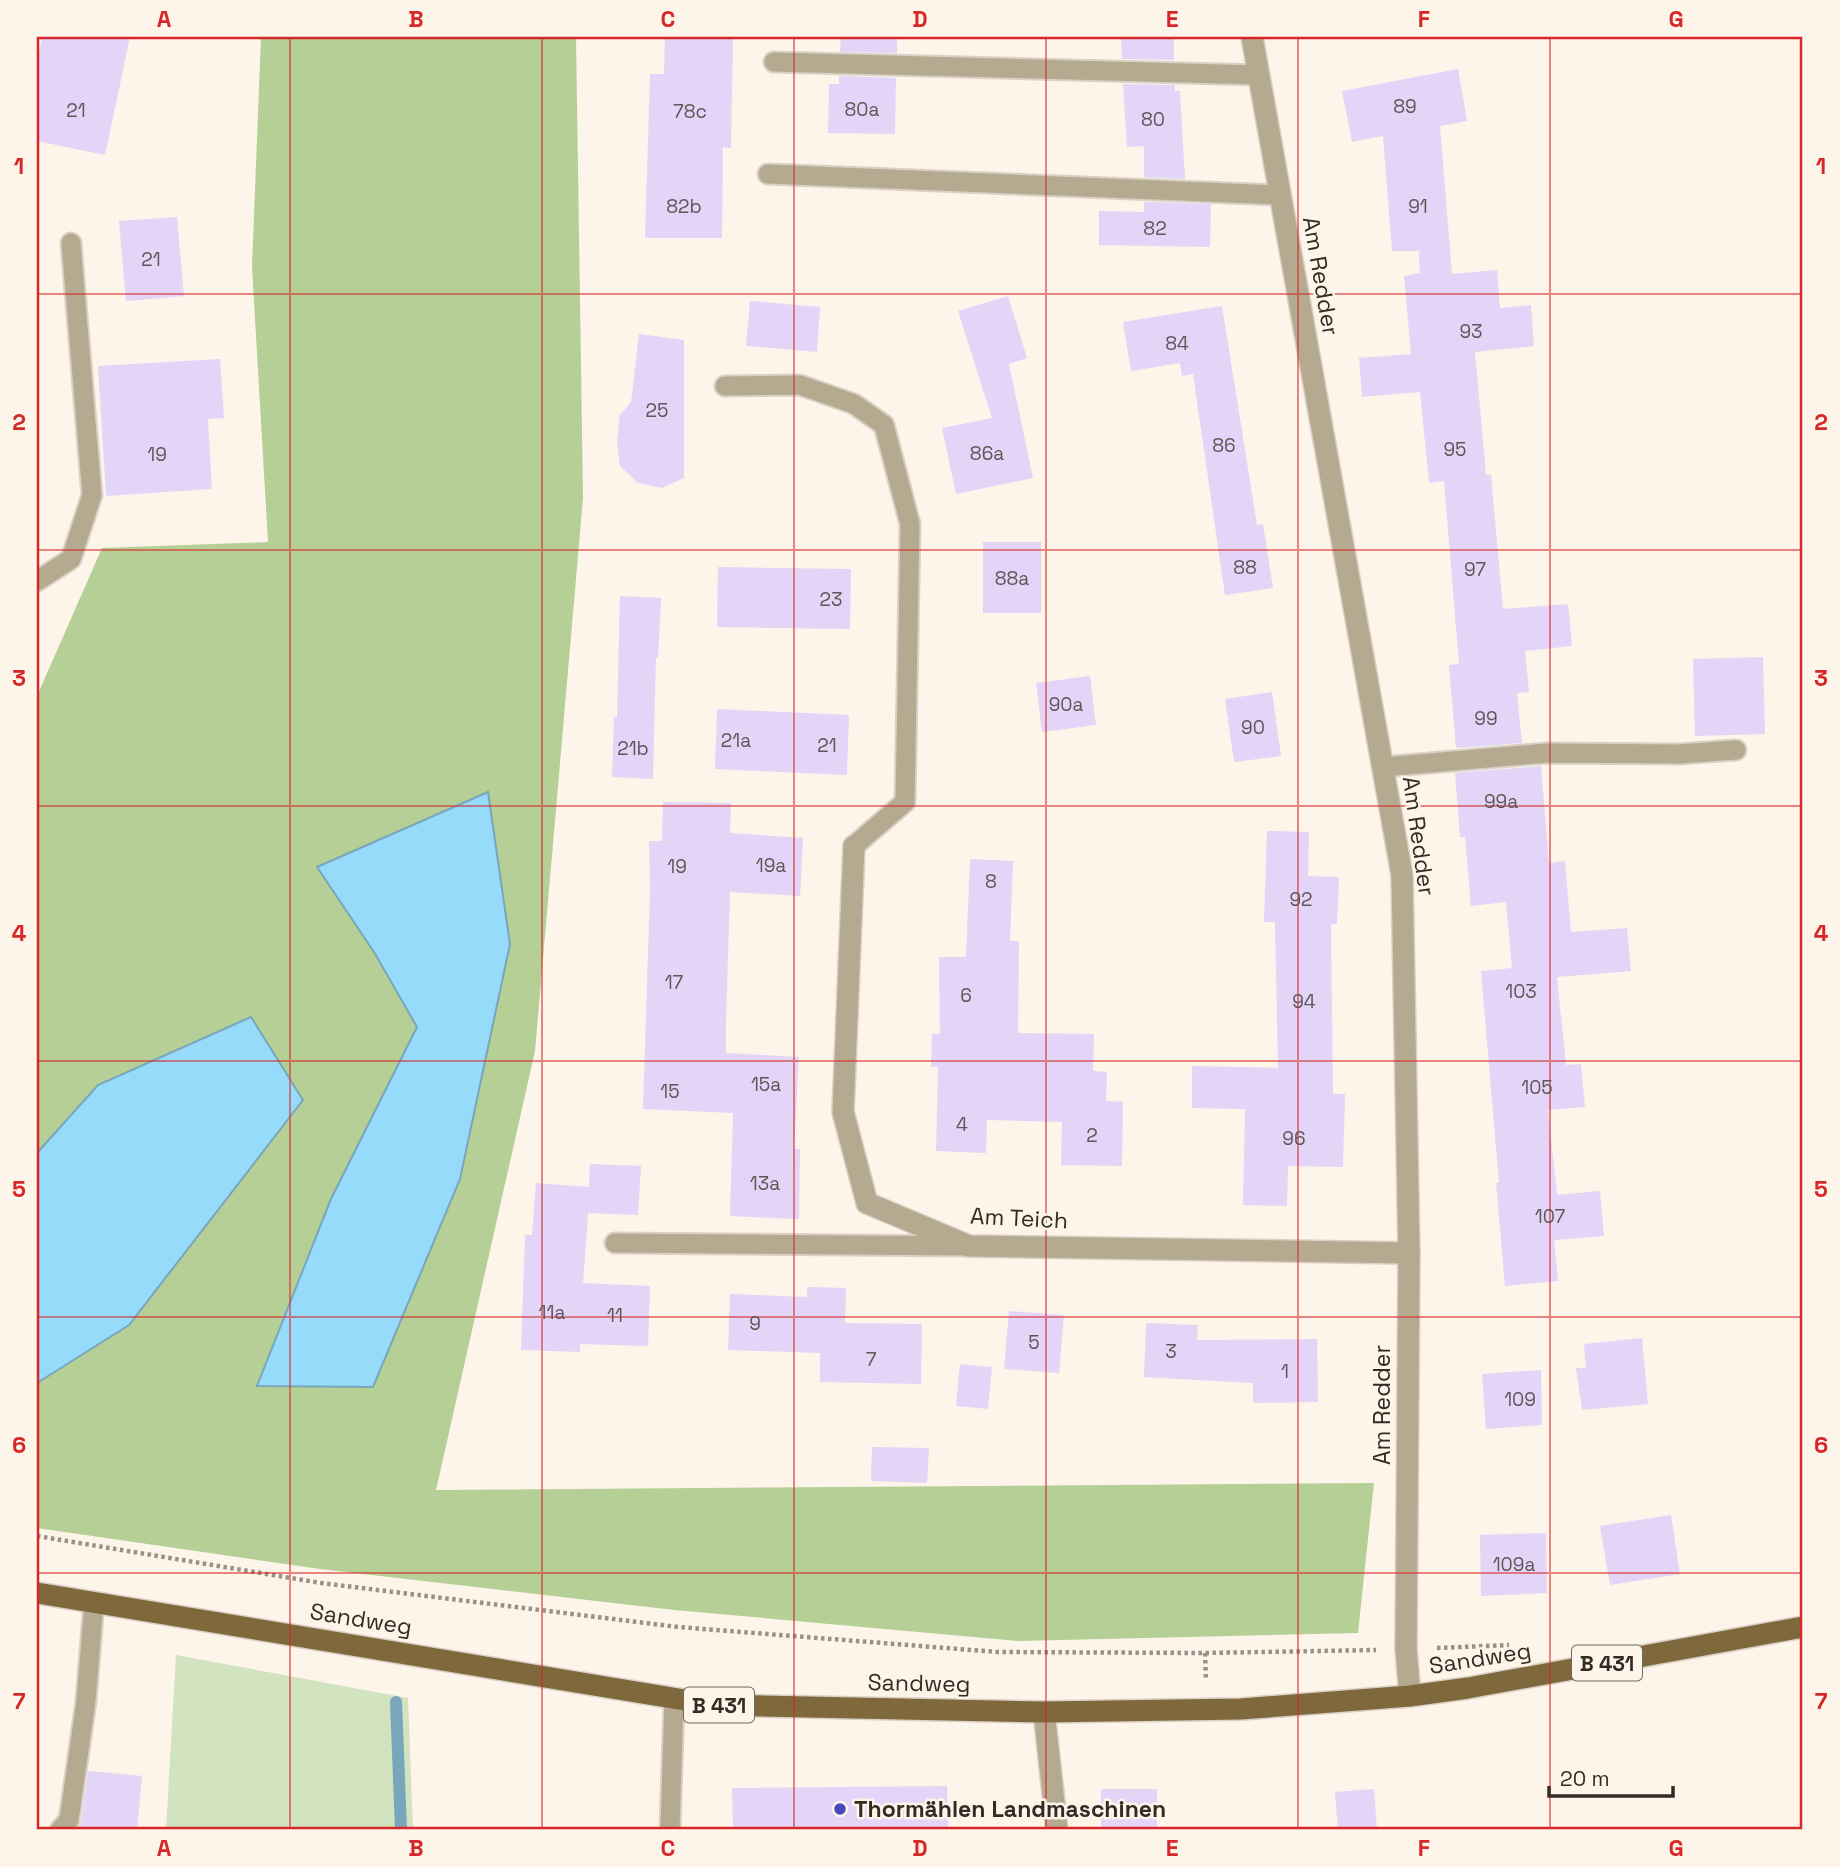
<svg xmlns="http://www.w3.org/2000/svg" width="1840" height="1867" viewBox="0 0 1840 1867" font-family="'Space Grotesk',sans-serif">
  <rect width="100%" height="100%" fill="#fdf4ea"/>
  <!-- green -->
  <polygon fill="#d2e3c0" points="176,1655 408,1698 413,1830 166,1830"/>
  <!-- forest -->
  <path fill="#b5cf96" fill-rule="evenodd" d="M261 37H576L583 498 535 1051 436 1490 1374 1483 1358 1633 1019 1641 674 1610 320 1569 37 1528V1383L129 1325 303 1100 251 1017 98 1085 37 1153V696L102 548 268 542 252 267ZM510 944 258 1386 331 1199 417 1027 374 952Z"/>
  <!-- water -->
  <g fill="#96dbfa" stroke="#79a6ba" stroke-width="2">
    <polygon points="488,792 510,944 460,1179 373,1387 257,1386 331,1199 417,1027 374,952 317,867"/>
    <polygon points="251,1017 303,1100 129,1325 37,1383 37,1153 98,1085"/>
  </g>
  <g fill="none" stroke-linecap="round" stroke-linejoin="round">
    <!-- stream -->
    <polyline stroke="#79a6ba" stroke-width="12" points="396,1702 401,1830"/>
  </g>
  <!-- building -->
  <g fill="#e2d5f7">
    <polygon points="42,37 130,37 105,155 37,141 37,64"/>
    <polygon points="665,37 733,37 731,148 723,147 722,238 645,238 650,74 664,74"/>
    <polygon points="841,37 897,37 897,53 840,52"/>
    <polygon points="1121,37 1174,37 1174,60 1122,59"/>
    <polygon points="1458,69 1467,121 1440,126 1452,274 1497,270 1500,308 1531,305 1534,346 1475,352 1486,475 1491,475 1503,609 1568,604 1572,646 1525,651 1529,692 1517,693 1522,743 1456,748 1449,665 1459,664 1444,481 1429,483 1420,392 1362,397 1359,358 1411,354 1404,276 1420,273 1419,251 1392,251 1383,136 1352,142 1342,91"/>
    <polygon points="839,76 896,78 895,134 828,133 829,84 839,84"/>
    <polygon points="1123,84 1175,85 1175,91 1180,91 1185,179 1144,177 1144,146 1127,147"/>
    <polygon points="1144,202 1211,204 1210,247 1099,245 1099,211 1144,212"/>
    <polygon points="177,217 184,296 126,301 119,221"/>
    <polygon points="1008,296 1027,358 1009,364 1033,478 956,494 942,428 992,418 958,311"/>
    <polygon points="750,301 820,307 817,352 746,346"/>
    <polygon points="1222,306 1257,525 1263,524 1273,588 1225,595 1193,374 1182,376 1180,363 1131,371 1123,322"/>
    <polygon points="639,334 684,340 684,478 662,488 638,483 620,466 617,441 620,415 631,402"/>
    <polygon points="220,359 224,418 208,419 212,489 106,496 98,366"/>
    <rect x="983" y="542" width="58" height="71"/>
    <polygon points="718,567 851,569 850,629 717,627"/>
    <polygon points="620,596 661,598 658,658 656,658 653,779 612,777 614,717 617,717"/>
    <polygon points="1763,657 1765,734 1695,736 1693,659"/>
    <polygon points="1090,676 1096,725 1042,732 1036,683"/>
    <polygon points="1272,692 1281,756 1234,762 1225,699"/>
    <polygon points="717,709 849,715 847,775 715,769"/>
    <polygon points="1541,766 1549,863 1565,861 1571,932 1627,928 1631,971 1557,977 1566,1065 1581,1064 1585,1107 1548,1110 1557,1195 1600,1191 1604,1236 1554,1240 1558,1281 1505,1286 1496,1183 1499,1183 1481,971 1512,968 1506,902 1471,906 1465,837 1460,837 1455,773"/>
    <polygon points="663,802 731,803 730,833 803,838 800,896 730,892 726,1020 726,1053 799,1057 794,1149 800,1149 799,1219 730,1216 733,1113 643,1109 650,891 649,841 662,841"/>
    <polygon points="1267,831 1309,832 1308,876 1339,877 1337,924 1331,924 1333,1094 1345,1094 1343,1167 1288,1166 1287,1206 1243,1205 1245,1109 1192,1108 1192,1066 1278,1068 1275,922 1264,922"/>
    <polygon points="970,859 1013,861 1010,941 1019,941 1018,1033 1094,1034 1093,1071 1107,1072 1106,1101 1123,1102 1122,1166 1061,1165 1062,1122 987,1120 986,1153 936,1151 938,1067 931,1067 932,1034 940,1034 939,957 966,957"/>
    <polygon points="590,1164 641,1166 638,1215 588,1213 589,1202 583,1283 650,1286 648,1346 580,1344 580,1352 521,1350 525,1235 532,1235 536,1183 589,1187"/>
    <polygon points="807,1287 846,1288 845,1323 922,1324 921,1384 820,1382 820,1353 728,1350 730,1294 807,1297"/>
    <polygon points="1009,1311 1064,1315 1059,1373 1004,1369"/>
    <polygon points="1146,1323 1198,1325 1197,1340 1317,1339 1318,1402 1253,1403 1253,1383 1144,1377"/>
    <polygon points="1642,1338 1648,1404 1582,1410 1576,1368 1586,1368 1584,1344"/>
    <polygon points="960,1364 992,1367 988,1409 956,1406"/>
    <polygon points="1541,1370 1542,1425 1486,1429 1482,1374"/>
    <polygon points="872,1447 929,1448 927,1483 871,1481"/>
    <polygon points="1671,1515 1680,1574 1610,1585 1600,1526"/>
    <polygon points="1546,1533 1547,1593 1481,1596 1480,1535"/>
    <polygon points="88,1771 142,1776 137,1830 77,1830 81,1822"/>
    <polygon points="947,1786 948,1830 733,1830 732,1788"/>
    <rect x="1101" y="1789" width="56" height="41"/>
    <polygon points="1374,1789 1377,1830 1338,1830 1335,1792"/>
  </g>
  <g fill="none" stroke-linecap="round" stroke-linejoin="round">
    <!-- lane casing -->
    <g stroke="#d9d0c6" stroke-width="23">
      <g id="lane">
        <polyline points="774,62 1259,75"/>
        <polyline points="768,174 1280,195"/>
        <polyline points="725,386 800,385 854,404 884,425 910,524 905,802 854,846"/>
        <polyline points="37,581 71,559 92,495 71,243"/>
        <polyline points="1383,767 1547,753 1679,754 1736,750"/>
        <polyline points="615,1243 968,1246"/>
        <polyline points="60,1830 69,1820 86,1701 94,1602"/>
        <polyline points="670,1830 674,1700"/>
      </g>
    </g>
    <!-- street casing -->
    <g stroke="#d9d0c6" stroke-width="24">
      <g id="street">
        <polyline points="1252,37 1402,875 1409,1253 1406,1649 1410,1696"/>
        <polyline points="854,846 843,1112 867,1203 969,1246 1409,1253"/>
        <polyline points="1044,1712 1057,1830"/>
      </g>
    </g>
    <!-- primary casing -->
    <g stroke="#d9d0c6" stroke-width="24">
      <polyline id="primary" points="37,1593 715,1705 1044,1712 1241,1709 1410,1696 1468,1688 1803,1627"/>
    </g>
    <!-- path -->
    <g stroke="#999087" stroke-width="4.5" stroke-dasharray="3.5 3.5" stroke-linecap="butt">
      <polyline points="37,1536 321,1583 678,1627 997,1652 1205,1653 1376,1650"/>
      <polyline points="1437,1648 1509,1645"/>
      <polyline points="1205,1653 1206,1680"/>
    </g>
    <!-- lane -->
    <use href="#lane" stroke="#b5a990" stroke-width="19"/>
    <!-- street -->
    <use href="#street" stroke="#b5a990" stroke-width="21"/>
    <!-- primary -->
    <use href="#primary" stroke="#7f683b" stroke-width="21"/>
  </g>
  <!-- grid -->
  <path fill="none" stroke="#d62828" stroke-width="2" stroke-opacity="0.55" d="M290 37V1830M542 37V1830M794 37V1830M1046 37V1830M1298 37V1830M1550 37V1830M37 294H1803M37 550H1803M37 806H1803M37 1061H1803M37 1317H1803M37 1573H1803"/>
  <!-- markers -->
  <circle fill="#4648be" stroke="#fdf4ea" stroke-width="2.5" cx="840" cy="1809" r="7"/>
  <g text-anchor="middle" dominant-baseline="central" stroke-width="5" stroke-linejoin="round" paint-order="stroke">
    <!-- number labels -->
    <g font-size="19" fill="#605658">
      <text x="1405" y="106">89</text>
      <text x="862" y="109">80a</text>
      <text x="76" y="110">21</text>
      <text x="690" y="111">78c</text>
      <text x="1153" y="119">80</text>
      <text x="684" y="206">82b</text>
      <text x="1418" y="206">91</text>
      <text x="1155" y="228">82</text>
      <text x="151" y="259">21</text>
      <text x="1471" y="331">93</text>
      <text x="1177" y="343">84</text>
      <text x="657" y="410">25</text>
      <text x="1224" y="445">86</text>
      <text x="1455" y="449">95</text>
      <text x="987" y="453">86a</text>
      <text x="157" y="454">19</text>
      <text x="1245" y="567">88</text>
      <text x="1475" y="569">97</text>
      <text x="1012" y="578">88a</text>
      <text x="831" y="599">23</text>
      <text x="1066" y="704">90a</text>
      <text x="1486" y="718">99</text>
      <text x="1253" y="727">90</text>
      <text x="736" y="740">21a</text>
      <text x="827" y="745">21</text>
      <text x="633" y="748">21b</text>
      <text x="1501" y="801">99a</text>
      <text x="771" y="865">19a</text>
      <text x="677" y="866">19</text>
      <text x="991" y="881">8</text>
      <text x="1301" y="899">92</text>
      <text x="674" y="982">17</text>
      <text x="1521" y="991">103</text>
      <text x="966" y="995">6</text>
      <text x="1304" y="1001">94</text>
      <text x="766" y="1084">15a</text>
      <text x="1537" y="1087">105</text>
      <text x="670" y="1091">15</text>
      <text x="962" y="1124">4</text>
      <text x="1092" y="1135">2</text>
      <text x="1294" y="1138">96</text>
      <text x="765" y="1183">13a</text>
      <text x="1550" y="1216">107</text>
      <text x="552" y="1312">11a</text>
      <text x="615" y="1315">11</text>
      <text x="755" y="1323">9</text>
      <text x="1034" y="1342">5</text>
      <text x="1171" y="1351">3</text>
      <text x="871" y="1359">7</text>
      <text x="1285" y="1371">1</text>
      <text x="1520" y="1399">109</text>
      <text x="1514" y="1564">109a</text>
    </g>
    <!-- shield labels -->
    <g fill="#fdf4ea" stroke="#70675f" stroke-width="2">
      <rect x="1572" y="1645.5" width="70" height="35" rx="5"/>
      <rect x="684" y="1687.5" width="70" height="35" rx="5"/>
    </g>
    <g font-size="21" font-weight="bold" fill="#342b23">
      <text x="1607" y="1663">B 431</text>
      <text x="719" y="1705">B 431</text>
    </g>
    <!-- street labels -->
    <g font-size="23" fill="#342b23" stroke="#fdf4ea">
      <text transform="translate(1321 276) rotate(80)">Am Redder</text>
      <text transform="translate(1419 836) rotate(82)">Am Redder</text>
      <text transform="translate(1019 1218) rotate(3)">Am Teich</text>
      <text transform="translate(1382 1405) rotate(-90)">Am Redder</text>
      <text transform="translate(361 1619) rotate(9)">Sandweg</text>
      <text transform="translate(1480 1658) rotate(-9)">Sandweg</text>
      <text transform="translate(919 1683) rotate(1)">Sandweg</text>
    </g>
    <!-- poi labels -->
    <g font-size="23" font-weight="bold" fill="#342b23" stroke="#fdf4ea" text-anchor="start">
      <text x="854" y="1809">Thormählen Landmaschinen</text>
    </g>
  </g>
  <!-- border -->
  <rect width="1840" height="1867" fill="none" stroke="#fdf4ea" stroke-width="77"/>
  <!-- scale -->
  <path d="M1549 1786v10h124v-10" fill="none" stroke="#342b23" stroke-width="3.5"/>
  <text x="1560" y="1786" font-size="21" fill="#342b23" stroke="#fdf4ea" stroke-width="5" paint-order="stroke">20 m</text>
  <rect x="38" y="38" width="1763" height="1790" fill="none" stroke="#d62828" stroke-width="2.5"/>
  <g font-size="23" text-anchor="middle" font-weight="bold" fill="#d62828">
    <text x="164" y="27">A</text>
    <text x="416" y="27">B</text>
    <text x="668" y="27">C</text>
    <text x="920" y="27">D</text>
    <text x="1172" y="27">E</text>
    <text x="1424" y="27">F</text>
    <text x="1676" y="27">G</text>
    <text x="19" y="174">1</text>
    <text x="1821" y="174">1</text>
    <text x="19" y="430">2</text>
    <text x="1821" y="430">2</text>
    <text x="19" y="686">3</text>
    <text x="1821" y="686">3</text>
    <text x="19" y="941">4</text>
    <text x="1821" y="941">4</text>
    <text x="19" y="1197">5</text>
    <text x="1821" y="1197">5</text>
    <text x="19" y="1453">6</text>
    <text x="1821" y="1453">6</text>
    <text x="19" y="1709">7</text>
    <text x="1821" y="1709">7</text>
    <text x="164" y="1856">A</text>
    <text x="416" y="1856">B</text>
    <text x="668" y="1856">C</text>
    <text x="920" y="1856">D</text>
    <text x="1172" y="1856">E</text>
    <text x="1424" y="1856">F</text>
    <text x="1676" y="1856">G</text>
  </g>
</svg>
